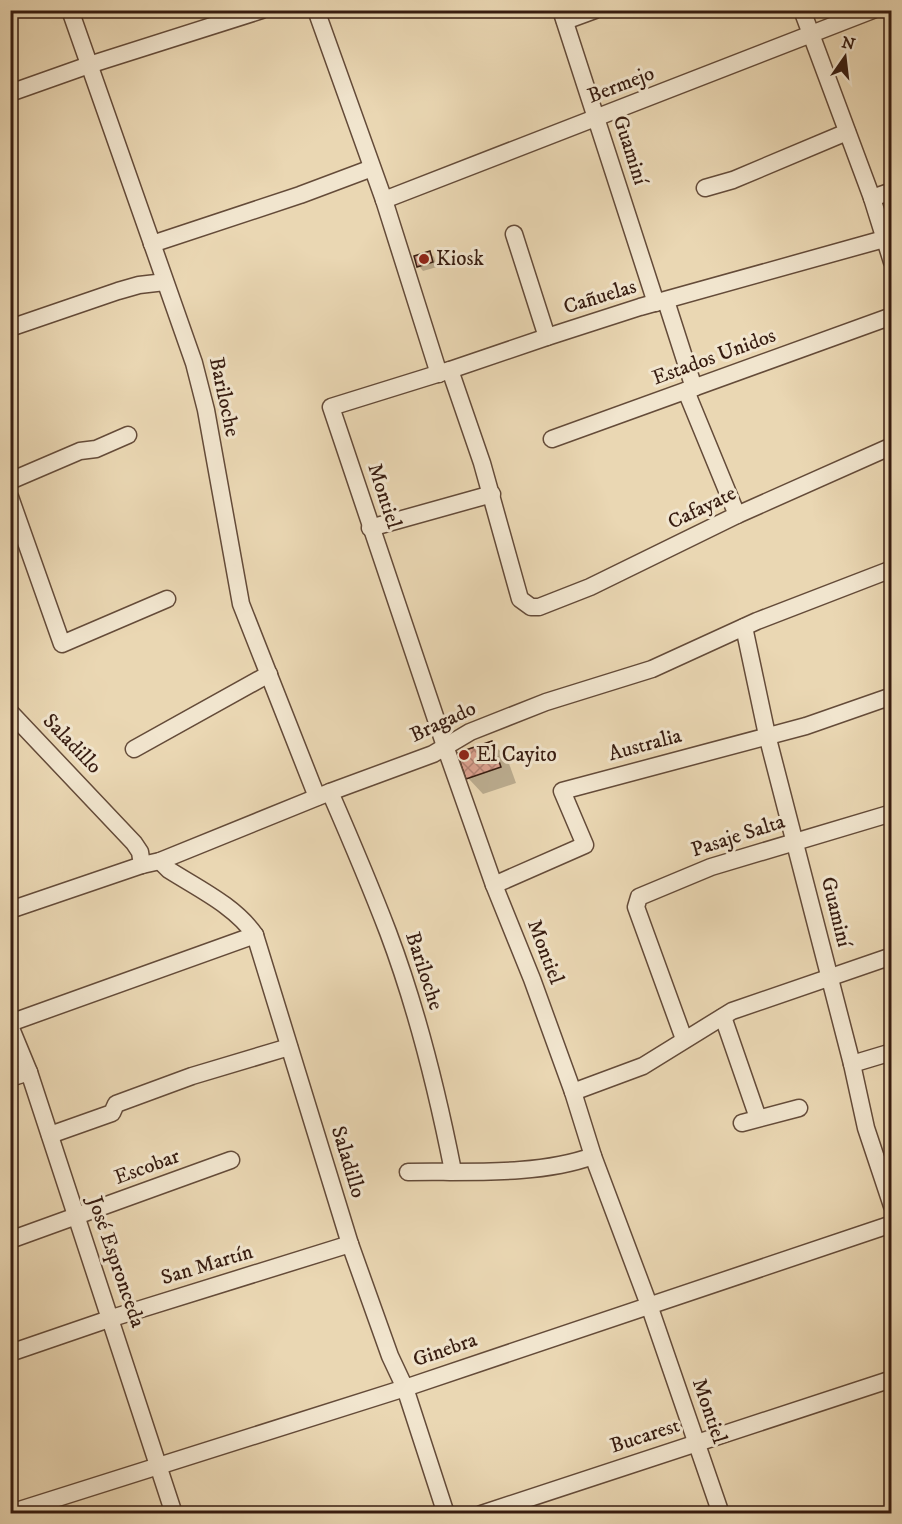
<svg xmlns="http://www.w3.org/2000/svg" width="902" height="1524" viewBox="0 0 902 1524" font-family="'IM FELL DW Pica',serif">
  <defs>
    <pattern id="building-cross-hatch" width="8" height="8" patternUnits="userSpaceOnUse" patternTransform="scale(1.5)"><rect width="8" height="8" fill="#dba18f"/><path d="M0 0l8 8M0 8l8-8" fill="none" stroke="#b28273"/></pattern>
  </defs>
  <rect width="100%" height="100%" fill="#ead7b3"/>
  <filter id="stains"><feTurbulence type="fractalNoise" baseFrequency=".00333" numOctaves="4"/><feColorMatrix values="0 0 0 0 .2 0 0 0 0 .09 0 0 0 0 .02 0 0 0 .5 -.17"/></filter>
  <radialGradient id="worn" r=".72"><stop offset=".6" stop-color="#630" stop-opacity="0"/><stop offset="1" stop-color="#630" stop-opacity=".3"/></radialGradient>
  <!-- shadow -->
  <g fill="#0003">
    <polygon points="429,252 434,257 437,267 423,271 419,266"/>
    <polygon points="492,743 507,758 516,783 483,794 468,778"/>
  </g>
  <!-- building -->
  <g fill="url(#building-cross-hatch)" stroke="#371c10" stroke-width="1.5">
    <polygon points="430,251 433,262 417,267 414,256"/>
    <polygon points="492,741 501,767 466,779 457,753"/>
  </g>
  <g fill="none" stroke-linecap="round" stroke-linejoin="round">
    <!-- minor casing -->
    <g stroke="#644b39" stroke-width="19">
      <g id="minor">
        <polyline points="70,10 194,363 206,410 241,604 317,797"/>
        <polyline points="316,10 384,200 439,374"/>
        <polyline points="561,10 656,303"/>
        <polyline points="802,10 872,198 892,262"/>
        <polyline points="565,21 595,10"/>
        <polyline points="10,93 89,65 262,10"/>
        <polyline points="705,188 733,180 847,132"/>
        <polyline points="872,198 892,191"/>
        <polyline points="384,200 873,10"/>
        <polyline points="514,234 547,337"/>
        <polyline points="152,244 300,195 372,168"/>
        <polyline points="666,301 694,388"/>
        <polyline points="10,328 118,291 139,285 165,282"/>
        <polyline points="450,370 482,463 520,599 531,607 539,607 590,587 737,515 892,446"/>
        <polyline points="686,391 737,515"/>
        <polyline points="552,439 892,316"/>
        <polyline points="10,481 80,451 96,449 128,435"/>
        <polyline points="10,497 62,644 167,599"/>
        <polyline points="370,528 492,494"/>
        <polyline points="744,627 767,735 852,1064 866,1128 892,1206"/>
        <polyline points="10,712 134,843 140,852 142,865"/>
        <polyline points="134,749 269,674"/>
        <path d="M330 792C350 838 370 885 388 932 417 1009 437 1090 453 1171"/>
        <path d="M160 861 169 870C199 889 235 906 255 935L350 1244 390 1356 405 1388 446 1514"/>
        <polyline points="494,885 585,845 562,791 806,726 892,696"/>
        <polyline points="10,910 142,865 160,861 330,792 433,754 470,732 546,702 652,669 757,621 892,569"/>
        <polyline points="723,1017 758,1118"/>
        <polyline points="10,1023 255,935"/>
        <polyline points="10,1026 29,1072 174,1514"/>
        <polyline points="684,1039 636,907 639,897 711,867 892,813"/>
        <polyline points="852,1064 892,1052"/>
        <polyline points="10,1078 29,1072"/>
        <polyline points="573,1092 643,1066 732,1011 892,956"/>
        <polyline points="742,1123 799,1108"/>
        <polyline points="50,1135 112,1113 116,1104 192,1076 289,1047"/>
        <path d="M408 1172C467 1171 538 1176 593 1156"/>
        <polyline points="10,1240 231,1160"/>
        <polyline points="10,1353 112,1318 350,1244"/>
        <polyline points="10,1513 405,1388 892,1224"/>
        <polyline points="481,1514 892,1379"/>
        <polyline points="721,1514 649,1305 593,1156 573,1092 532,979 494,885 445,746 331,407 450,370 547,337 640,307 884,239"/>
      </g>
    </g>
    <!-- minor -->
    <use href="#minor" stroke="#f1e5ce" stroke-width="16"/>
  </g>
  <!-- markers -->
  <g fill="#8f2418" stroke="#f1e5ce" stroke-width="2">
    <circle cx="424" cy="259" r="6"/>
    <circle cx="464" cy="755" r="6"/>
  </g>
  <g text-anchor="middle" dominant-baseline="central" stroke-width="6" stroke-linejoin="round" paint-order="stroke">
    <!-- street labels -->
    <g font-size="21" fill="#371c10" stroke="#f1e5ce">
      <text transform="translate(621 85) rotate(-21)">Bermejo</text>
      <text transform="translate(630 150) rotate(72)">Guaminí</text>
      <text transform="translate(600 297) rotate(-17)">Cañuelas</text>
      <text transform="translate(714 357) rotate(-20)">Estados Unidos</text>
      <text transform="translate(224 397) rotate(78)">Bariloche</text>
      <text transform="translate(384 496) rotate(72)">Montiel</text>
      <text transform="translate(702 508) rotate(-26)">Cafayate</text>
      <text transform="translate(443 722) rotate(-25)">Bragado</text>
      <text transform="translate(72 744) rotate(46)">Saladillo</text>
      <text transform="translate(645 745) rotate(-15)">Australia</text>
      <text transform="translate(738 836) rotate(-18)">Pasaje Salta</text>
      <text transform="translate(836 912) rotate(76)">Guaminí</text>
      <text transform="translate(545 952) rotate(69)">Montiel</text>
      <text transform="translate(424 971) rotate(72)">Bariloche</text>
      <text transform="translate(348 1162) rotate(73)">Saladillo</text>
      <text transform="translate(147 1167) rotate(-20)">Escobar</text>
      <text transform="translate(116 1262) rotate(71)">José Espronceda</text>
      <text transform="translate(207 1265) rotate(-17)">San Martín</text>
      <text transform="translate(445 1350) rotate(-19)">Ginebra</text>
      <text transform="translate(709 1411) rotate(71)">Montiel</text>
      <text transform="translate(645 1436) rotate(-18)">Bucarest</text>
    </g>
    <!-- poi labels -->
    <g font-size="21" fill="#371c10" stroke="#f1e5ce" text-anchor="start">
      <text x="436" y="259">Kiosk</text>
      <text x="476" y="755">El Cayito</text>
    </g>
  </g>
  <!-- margin -->
  <rect width="902" height="1524" fill="none" stroke="#ead7b3" stroke-width="36"/>
  <rect x="12" y="12" width="878" height="1500" fill="none" stroke="#371c10" stroke-width="3"/>
  <rect x="18" y="18" width="866" height="1488" fill="none" stroke="#371c10" stroke-width="1.5"/>
  <!-- north arrow -->
  <g transform="translate(845 57) rotate(14)" stroke="#f1e5ce" stroke-width="4.5" paint-order="stroke">
  <path d="M0-4.5L10 22L0 15L-10 22Z" fill="#371c10"/>
  <text y="-9" font-size="16" font-weight="bold" text-anchor="middle" fill="#371c10">N</text>
  </g>
  <rect width="100%" height="100%" filter="url(#stains)"/>
  <rect width="100%" height="100%" fill="url(#worn)"/>
</svg>
